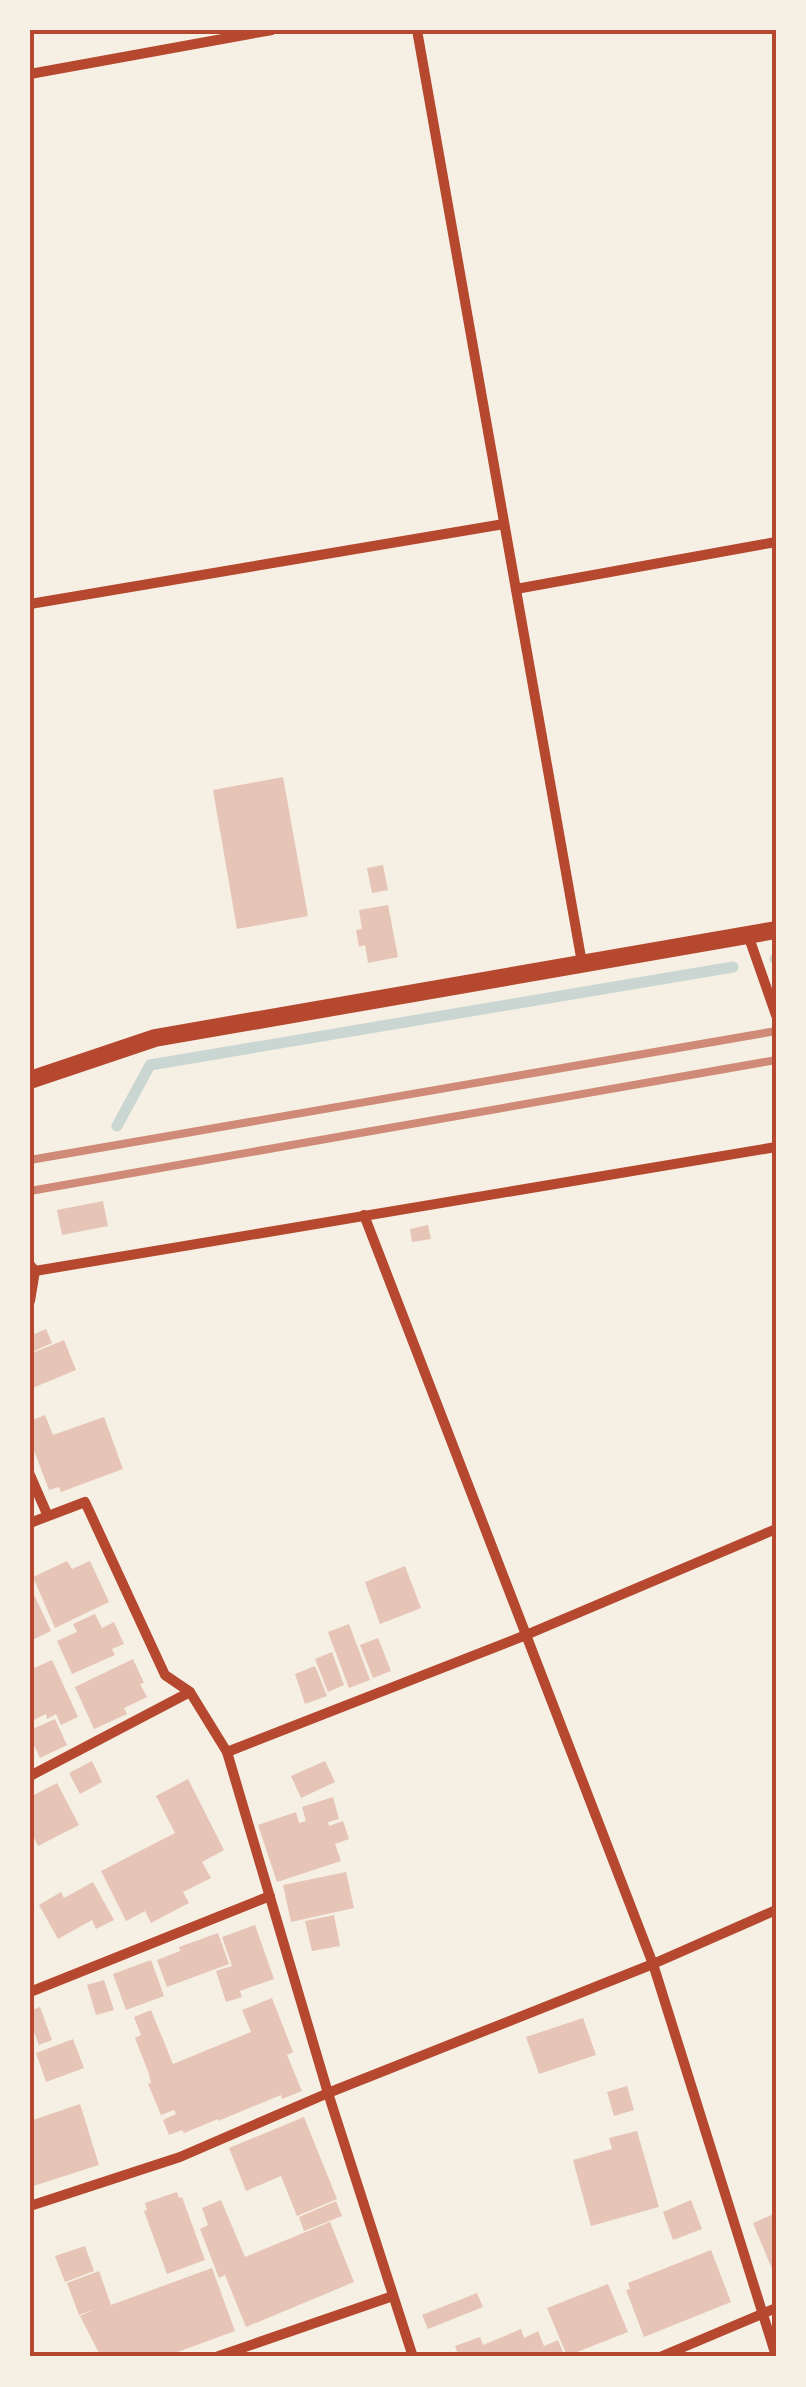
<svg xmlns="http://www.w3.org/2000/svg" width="806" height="2387" viewBox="0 0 806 2387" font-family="'Public Sans',sans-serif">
  <rect width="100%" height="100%" fill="#f6efe4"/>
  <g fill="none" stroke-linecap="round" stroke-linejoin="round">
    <!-- stream -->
    <g stroke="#c9d6d2" stroke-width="11">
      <polyline points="775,959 776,959"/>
      <polyline points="117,1126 150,1065 733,967"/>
    </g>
  </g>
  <!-- building -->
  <g fill="#e6c5b7">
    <polygon points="283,777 308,916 237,929 213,790"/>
    <polygon points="383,865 388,890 372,893 367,868"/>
    <polygon points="388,905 398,957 368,963 365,945 359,947 356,930 362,929 359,910"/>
    <polygon points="103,1201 108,1226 62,1235 57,1210"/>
    <polygon points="428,1225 431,1239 412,1242 410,1229"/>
    <polygon points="46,1329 52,1343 30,1353 30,1336"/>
    <polygon points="64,1340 76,1370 30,1389 30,1354"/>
    <polygon points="45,1415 53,1435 104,1417 123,1469 61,1492 59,1487 49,1490 30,1440 30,1421"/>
    <polygon points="67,1561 72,1569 90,1561 109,1602 55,1628 33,1577"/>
    <polygon points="405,1566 421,1608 380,1624 365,1582"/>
    <polygon points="30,1586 51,1631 30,1641"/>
    <polygon points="95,1614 102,1628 114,1622 124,1644 112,1649 115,1655 72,1674 57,1641 77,1632 73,1624"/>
    <polygon points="349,1624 370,1680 349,1688 328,1632"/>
    <polygon points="378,1638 391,1671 373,1678 360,1645"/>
    <polygon points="332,1652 344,1685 328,1692 315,1659"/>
    <polygon points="133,1659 144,1683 140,1684 147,1697 124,1708 127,1714 94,1729 75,1687"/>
    <polygon points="52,1660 78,1717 61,1725 56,1714 47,1719 46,1714 30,1722 30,1670"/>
    <polygon points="315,1666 327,1696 305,1704 295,1674"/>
    <polygon points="55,1719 67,1745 40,1758 30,1737 30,1730"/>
    <polygon points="92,1761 102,1782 80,1794 69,1773"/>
    <polygon points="325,1761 335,1782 301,1798 291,1776"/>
    <polygon points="188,1779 224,1850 202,1862 211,1878 183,1892 189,1903 151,1923 145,1911 126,1921 101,1871 175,1833 156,1796"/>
    <polygon points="57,1783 79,1825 38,1846 30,1829 30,1797"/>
    <polygon points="333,1797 339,1819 328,1822 329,1826 343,1821 349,1839 335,1844 341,1861 277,1882 258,1825 296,1812 299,1823 306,1821 302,1807"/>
    <polygon points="346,1872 354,1908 291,1922 283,1885"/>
    <polygon points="93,1882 114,1920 96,1929 92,1920 58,1939 39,1905 61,1892 64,1898"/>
    <polygon points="334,1915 340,1946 312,1951 305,1921"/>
    <polygon points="255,1925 274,1979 240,1991 242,1997 226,2002 216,1971 232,1966 222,1937"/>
    <polygon points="218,1933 229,1964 167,1987 157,1960 180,1951 179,1947"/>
    <polygon points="151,1960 164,1996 126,2010 113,1974"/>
    <polygon points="104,1980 114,2010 96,2015 87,1985"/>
    <polygon points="272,1998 293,2052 287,2055 302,2091 282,2099 281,2095 218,2121 218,2119 184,2133 182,2130 169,2135 163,2120 176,2114 174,2110 161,2115 148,2084 151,2083 149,2074 135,2038 141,2035 134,2017 151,2010 173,2064 251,2032 242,2010"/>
    <polygon points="40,2007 52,2040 39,2045 30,2022 30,2011"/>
    <polygon points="583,2018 596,2055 539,2074 526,2037"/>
    <polygon points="73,2039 84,2068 46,2082 36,2053"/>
    <polygon points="627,2086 634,2110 614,2116 607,2092"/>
    <polygon points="80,2104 99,2165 30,2187 30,2121"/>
    <polygon points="304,2117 337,2199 297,2216 281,2176 246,2191 229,2148"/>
    <polygon points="637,2131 659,2207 591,2226 573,2160 612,2149 609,2138"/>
    <polygon points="177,2192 179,2198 182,2197 205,2260 167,2274 144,2211 147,2210 145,2203"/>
    <polygon points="221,2200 245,2257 330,2222 354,2282 246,2327 225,2275 219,2278 200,2229 208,2225 202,2208"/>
    <polygon points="691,2200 702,2229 673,2240 663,2212"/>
    <polygon points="336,2201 342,2216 304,2231 299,2217"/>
    <polygon points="776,2213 776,2267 772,2269 753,2223"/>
    <polygon points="85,2246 94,2271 65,2282 55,2256"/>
    <polygon points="711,2250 731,2302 644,2337 626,2290 630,2289 628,2283"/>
    <polygon points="212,2268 235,2331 164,2357 101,2357 80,2316 95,2309 79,2315 67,2283 99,2271 111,2305"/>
    <polygon points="608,2284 628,2332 567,2356 547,2308"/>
    <polygon points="477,2293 483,2307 428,2329 422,2315"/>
    <polygon points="521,2329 524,2338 538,2331 544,2346 558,2340 565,2357 534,2357 531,2350 532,2357 459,2357 455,2346 480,2337 483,2345"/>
  </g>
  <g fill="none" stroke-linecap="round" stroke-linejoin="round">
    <!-- minor -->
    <g stroke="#b5482f" stroke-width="10">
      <polyline points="417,30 582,963"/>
      <polyline points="30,74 272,30"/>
      <polyline points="516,589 776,542"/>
      <polyline points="30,604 504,524"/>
      <polyline points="748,935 776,1015"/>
      <polyline points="364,1215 653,1964 776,2356"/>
      <polyline points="30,1265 35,1271 30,1301"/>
      <polyline points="35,1271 776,1147"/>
      <polyline points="30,1475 47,1514"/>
      <polyline points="30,1523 85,1502 165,1675 190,1692 227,1752 328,2093 413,2357"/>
      <polyline points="227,1752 526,1635 776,1529"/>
      <polyline points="30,1776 190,1692"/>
      <polyline points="30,1992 270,1896"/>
      <polyline points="30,2206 180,2157 328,2093 653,1964 776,1910"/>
      <polyline points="216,2357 393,2296"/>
      <polyline points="660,2357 776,2308"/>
    </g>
    <!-- tertiary -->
    <polyline stroke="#b5482f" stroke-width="18" points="30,1080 155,1038 776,930"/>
    <!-- rail -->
    <g stroke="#cf8b77" stroke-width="8">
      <polyline points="30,1160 776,1031"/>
      <polyline points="30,1191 776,1060"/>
    </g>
  </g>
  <!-- border -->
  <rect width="806" height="2387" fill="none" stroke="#f6efe4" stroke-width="65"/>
  <rect x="32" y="32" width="742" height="2322" fill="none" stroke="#b5482f" stroke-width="4"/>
</svg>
